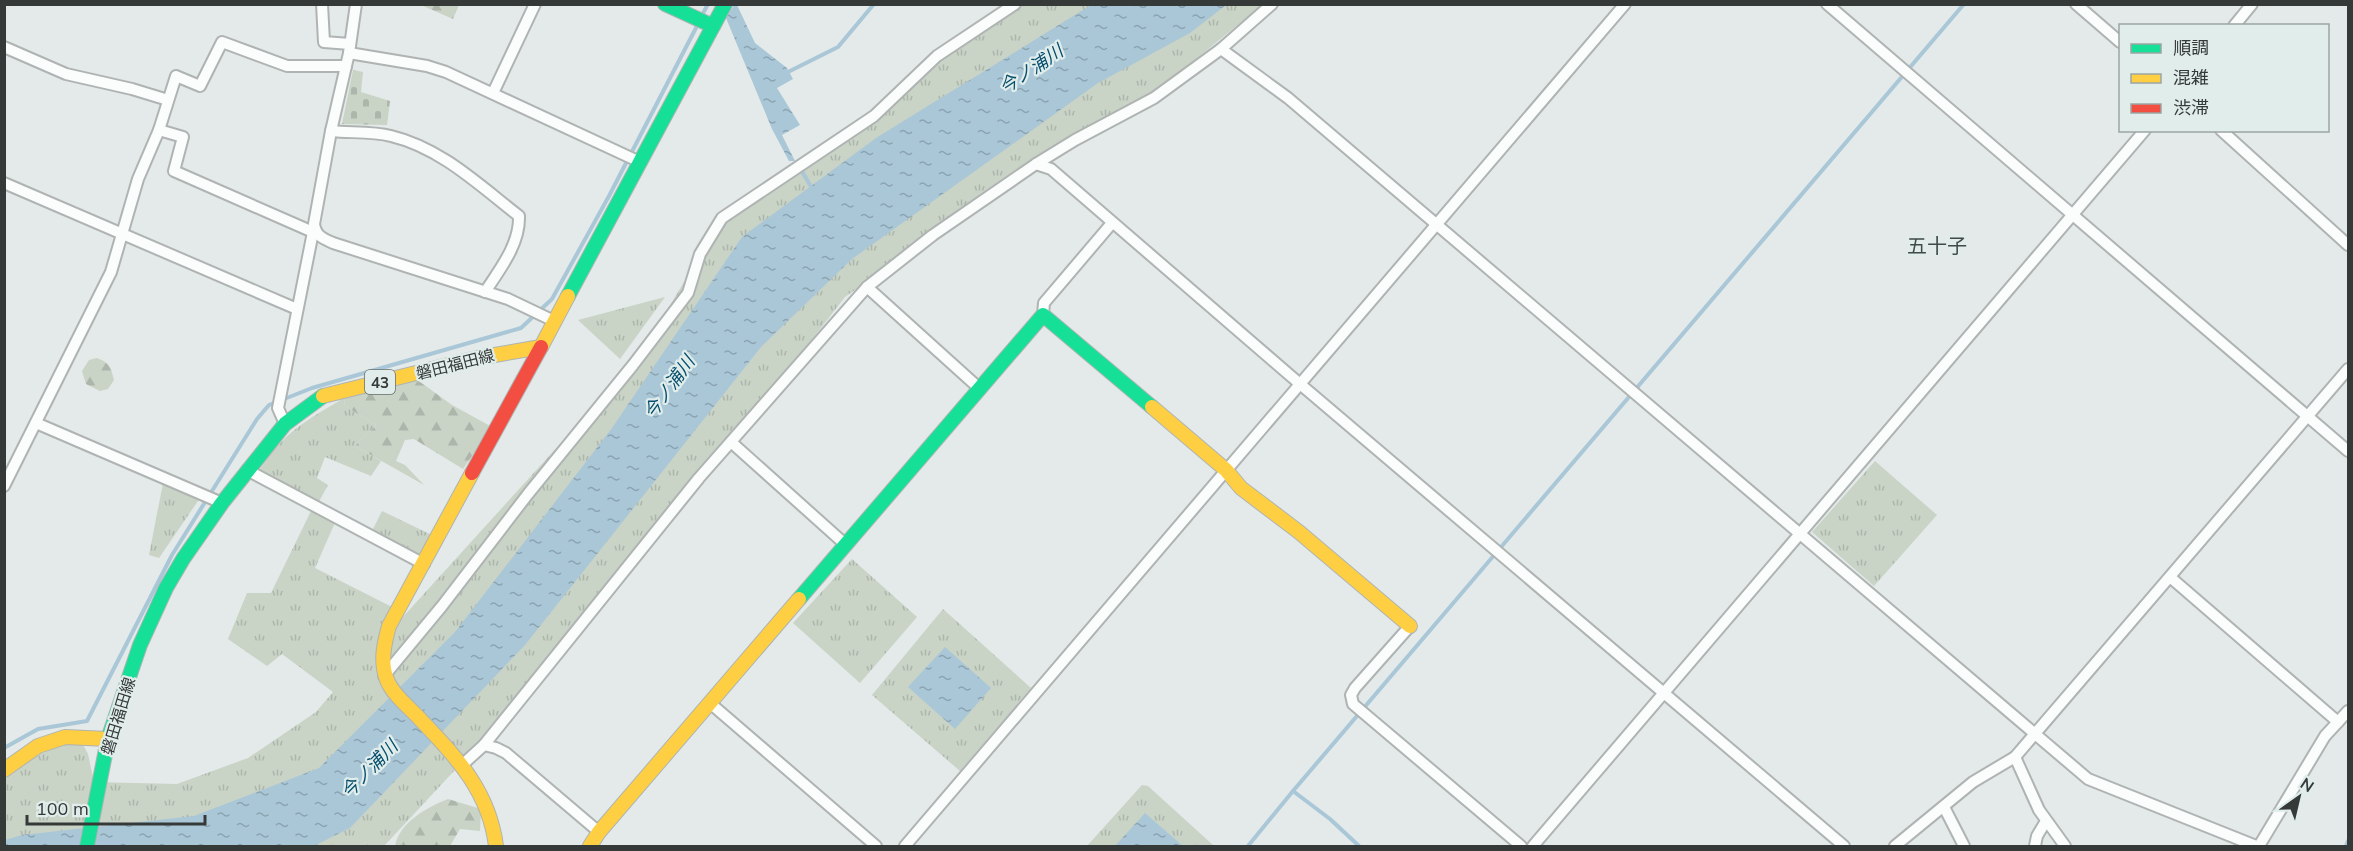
<svg xmlns="http://www.w3.org/2000/svg" width="2353" height="851" viewBox="0 0 2353 851" font-family="Mulish,'Noto Sans JP',sans-serif">
  <defs>
    <pattern id="grass-tufts" width="24" height="20" patternUnits="userSpaceOnUse" patternTransform="scale(1.5)"><rect width="24" height="20" fill="#c9d3c6"/><path d="M3 7l-1-3M5 7V3M7 7l1-3M15 17l-1-3M17 17v-4M19 17l1-3" fill="none" stroke="#adb6ab"/></pattern>
    <pattern id="forest-firs" width="22" height="20" patternUnits="userSpaceOnUse" patternTransform="scale(1.5)"><rect width="22" height="20" fill="#c9d3c6"/><path d="M5 1l3.5 6h-7zM16 11l3.5 6h-7z" fill="#adb6ab"/></pattern>
    <pattern id="cemetery-stones" width="16" height="16" patternUnits="userSpaceOnUse" patternTransform="scale(1.5)"><rect width="16" height="16" fill="#c9d3c6"/><path d="M2 7V4a2 2 0 0 1 4 0v3zM10 15v-3a2 2 0 0 1 4 0v3z" fill="#adb6ab"/></pattern>
    <pattern id="water-ripples" width="26" height="14" patternUnits="userSpaceOnUse" patternTransform="scale(1.5)"><rect width="26" height="14" fill="#aac7d8"/><path d="M2 4q2-2 4 0t4 0M15 11q2-2 4 0t4 0" fill="none" stroke="#8ba3b0"/></pattern>
  </defs>
  <rect width="100%" height="100%" fill="#e3eae9"/>
  <!-- grass -->
  <g fill="url(#grass-tufts)">
    <polygon points="1023,5 1262,5 1136,108 1024,172 845,297 739,433 525,695 384,846 5,846 4,770 79,737 88,754 94,782 177,784 248,758 316,712 333,692 282,654 267,666 228,639 247,593 271,593 312,509 337,518 315,568 392,607 382,640 640,356 722,218 846,135 945,51"/>
    <polygon points="665,297 620,359 578,320"/>
    <path d="M344 398 345 406 376 425 355 446 381 461 371 476 325 457 317 478 328 485 316 507 259 471C284 432 305 421 344 398Z"/>
    <polygon points="1875,461 1937,515 1874,586 1812,532"/>
    <polygon points="164,478 202,495 159,558 149,555"/>
    <polygon points="382,511 438,538 421,563 370,535"/>
    <polygon points="852,559 917,617 860,683 793,623"/>
    <polygon points="943,609 1031,688 960,771 872,695"/>
    <polygon points="1142,785 1148,786 1214,846 1087,846"/>
  </g>
  <!-- forest -->
  <g fill="url(#forest-firs)">
    <polygon points="421,5 459,5 453,19"/>
    <path d="M97 358C110 363 111 368 114 380L108 389 100 391 86 384 82 371 89 360Z"/>
    <polygon points="416,379 452,405 492,427 463,469 414,439 405,440 396,461 405,465 424,485 355,446 376,425 345,406 344,398"/>
    <path d="M448 799 481 809 480 831 460 829 450 846H395C400 822 426 808 448 799Z"/>
  </g>
  <!-- cemetery -->
  <polygon fill="url(#cemetery-stones)" points="353,70 363,72 361,92 390,101 387,125 342,124"/>
  <!-- water -->
  <g fill="url(#water-ripples)">
    <polygon points="734,5 737,5 755,43 787,68 793,79 777,88 800,125 782,135 795,161 789,161 772,129 726,18"/>
    <polygon points="1091,5 1226,5 1190,33 1098,83 852,259 761,347 525,645 350,828 314,846 5,846 5,840 22,835 194,816 319,768 455,632 612,428 742,237 876,138"/>
    <polygon points="945,647 991,688 955,729 908,687"/>
    <polygon points="1145,813 1183,846 1115,846"/>
  </g>
  <g fill="none" stroke-linecap="round" stroke-linejoin="round">
    <!-- stream -->
    <g stroke="#aac7d8" stroke-width="4">
      <polyline points="701,17 708,4"/>
      <polyline points="784,74 838,47 874,4"/>
      <polyline points="800,168 813,190"/>
      <polyline points="4,748 38,729 87,721 172,555 257,419 269,405 312,388 521,328 552,299 609,196 698,24"/>
      <polyline points="1293,791 1330,819 1359,846"/>
      <polyline points="1248,846 1293,791 1964,4"/>
      <polyline points="2346,846 2348,841"/>
    </g>
    <!-- street casing -->
    <g stroke="#afb4b3" stroke-width="14">
      <g id="street">
        <polyline points="322,4 324,42 350,44"/>
        <path d="M356 4 349 53 331 131 314 224C316 236 322 238 333 243L508 299 554 321"/>
        <polyline points="1827,4 2348,451"/>
        <polyline points="2076,4 2120,42"/>
        <polyline points="2234,26 2252,4"/>
        <polyline points="4,47 66,74 132,89 168,100"/>
        <polyline points="1221,49 1288,98 2088,779 2256,846"/>
        <polyline points="349,53 427,66 446,72 640,162"/>
        <polyline points="493,93 535,4"/>
        <polyline points="159,130 183,137 174,171 313,232"/>
        <polyline points="2221,130 2348,245"/>
        <path d="M331 131C350 133 372 131 391 136 441 148 479 185 519 216 520 244 500 269 485 292"/>
        <polyline points="1036,164 1051,169 1300,384 1844,846"/>
        <polyline points="4,183 297,309"/>
        <polyline points="867,287 980,389"/>
        <polyline points="1043,315 1044,303 1112,223"/>
        <polyline points="36,423 222,503"/>
        <polyline points="285,424 278,408 314,227"/>
        <polyline points="731,442 846,545"/>
        <polyline points="247,470 424,564"/>
        <polyline points="4,486 111,272 138,179 159,130 176,76 200,86 222,42 287,66 346,66"/>
        <polyline points="2170,577 2338,722"/>
        <polyline points="1410,626 1355,688 1351,695 1353,704 1521,846"/>
        <polyline points="384,676 442,606 528,494 633,365 688,293 700,254 722,218 874,116 937,56 1015,4"/>
        <polyline points="710,703 876,846"/>
        <polyline points="484,745 496,748 506,753 599,832"/>
        <polyline points="2015,757 2039,810 2065,846"/>
        <polyline points="461,766 484,745 699,478 867,287 933,235 1036,164 1075,140 1154,98 1221,49 1272,4"/>
        <polyline points="1944,807 1964,846"/>
        <polyline points="905,846 1625,4"/>
        <polyline points="1533,846 2145,130"/>
        <polyline points="1895,846 1973,782 2015,757 2348,369"/>
        <polyline points="2035,846 2037,836 2046,821"/>
        <polyline points="2259,846 2325,736 2348,711"/>
      </g>
    </g>
    <!-- fast casing -->
    <g stroke="#afb4b3" stroke-width="16">
      <g id="fast">
        <polyline points="665,4 713,26"/>
        <polyline points="568,296 725,4"/>
        <polyline points="799,599 1043,315 1152,407"/>
        <polyline points="87,846 108,739 140,645 166,588 183,559 222,503 285,424 323,396"/>
      </g>
    </g>
    <!-- slow casing -->
    <g stroke="#afb4b3" stroke-width="16">
      <g id="slow">
        <polyline points="323,396 477,358 541,347 568,296"/>
        <polyline points="1152,407 1226,470 1241,488 1299,532 1410,626"/>
        <path d="M472 473 389 626C384 644 380 662 387 680 393 695 409 707 420 719 457 758 489 791 496 846"/>
        <polyline points="4,770 38,746 65,737 108,739"/>
        <polyline points="590,846 599,832 799,599"/>
      </g>
    </g>
    <!-- jam casing -->
    <g stroke="#afb4b3" stroke-width="16">
      <polyline id="jam" points="472,473 541,347"/>
    </g>
    <!-- street -->
    <use href="#street" stroke="#fbfcfc" stroke-width="10"/>
    <!-- fast -->
    <use href="#fast" stroke="#16e098" stroke-width="14"/>
    <!-- slow -->
    <use href="#slow" stroke="#ffcf43" stroke-width="14"/>
    <!-- jam -->
    <use href="#jam" stroke="#f24e42" stroke-width="14"/>
  </g>
  <g text-anchor="middle" dominant-baseline="central" stroke-width="4.5" stroke-linejoin="round" paint-order="stroke">
    <!-- shield labels -->
    <rect fill="#e0edeb" stroke="#68706e" stroke-width="1.5" x="365" y="370" width="30" height="24" rx="4.5"/>
    <g font-size="15" font-weight="bold" fill="#353a39">
      <text x="380" y="382">43</text>
    </g>
    <!-- street labels -->
    <g font-size="16" fill="#353a39" stroke="#e0edeb">
      <text transform="translate(455 364) rotate(-14)">磐田福田線</text>
      <text transform="translate(118 716) rotate(-73)">磐田福田線</text>
    </g>
    <!-- water labels -->
    <g font-size="18" font-style="italic" fill="#064e6e" stroke="#e0edeb">
      <text transform="translate(1031 69) rotate(-34)">今ノ浦川</text>
      <text transform="translate(669 387) rotate(-54)">今ノ浦川</text>
      <text transform="translate(369 769) rotate(-46)">今ノ浦川</text>
    </g>
    <!-- quarter labels -->
    <g font-size="20" fill="#404a48" stroke="#e0edeb">
      <text x="1937" y="245">五十子</text>
    </g>
  </g>
  <!-- border -->
  <rect width="2353" height="851" fill="none" stroke="#353a39" stroke-width="12"/>
  <!-- legend -->
  <rect x="2119" y="24" width="210" height="108" fill="#e0edeb" stroke="#9ca5a4" stroke-width="1.5"/>
  <rect x="2131" y="44" width="30" height="9" fill="#16e098" stroke="#9ca5a4" stroke-width="1.5"/>
  <text x="2173" y="54" font-size="18" fill="#353a39">順調</text>
  <rect x="2131" y="74" width="30" height="9" fill="#ffcf43" stroke="#9ca5a4" stroke-width="1.5"/>
  <text x="2173" y="84" font-size="18" fill="#353a39">混雑</text>
  <rect x="2131" y="104" width="30" height="9" fill="#f24e42" stroke="#9ca5a4" stroke-width="1.5"/>
  <text x="2173" y="114" font-size="18" fill="#353a39">渋滞</text>
  <!-- north arrow -->
  <g transform="translate(2299 797) rotate(34)" stroke="#e0edeb" stroke-width="4.5" paint-order="stroke">
  <path d="M0-4.5L10 22L0 15L-10 22Z" fill="#353a39"/>
  <text y="-9" font-size="16" font-weight="bold" text-anchor="middle" fill="#353a39">N</text>
  </g>
  <!-- scale -->
  <path d="M27 815v9h178v-9" fill="none" stroke="#353a39" stroke-width="3"/>
  <text x="36" y="815" font-size="18" fill="#353a39" stroke="#e0edeb" stroke-width="4.5" paint-order="stroke">100 m</text>
</svg>
